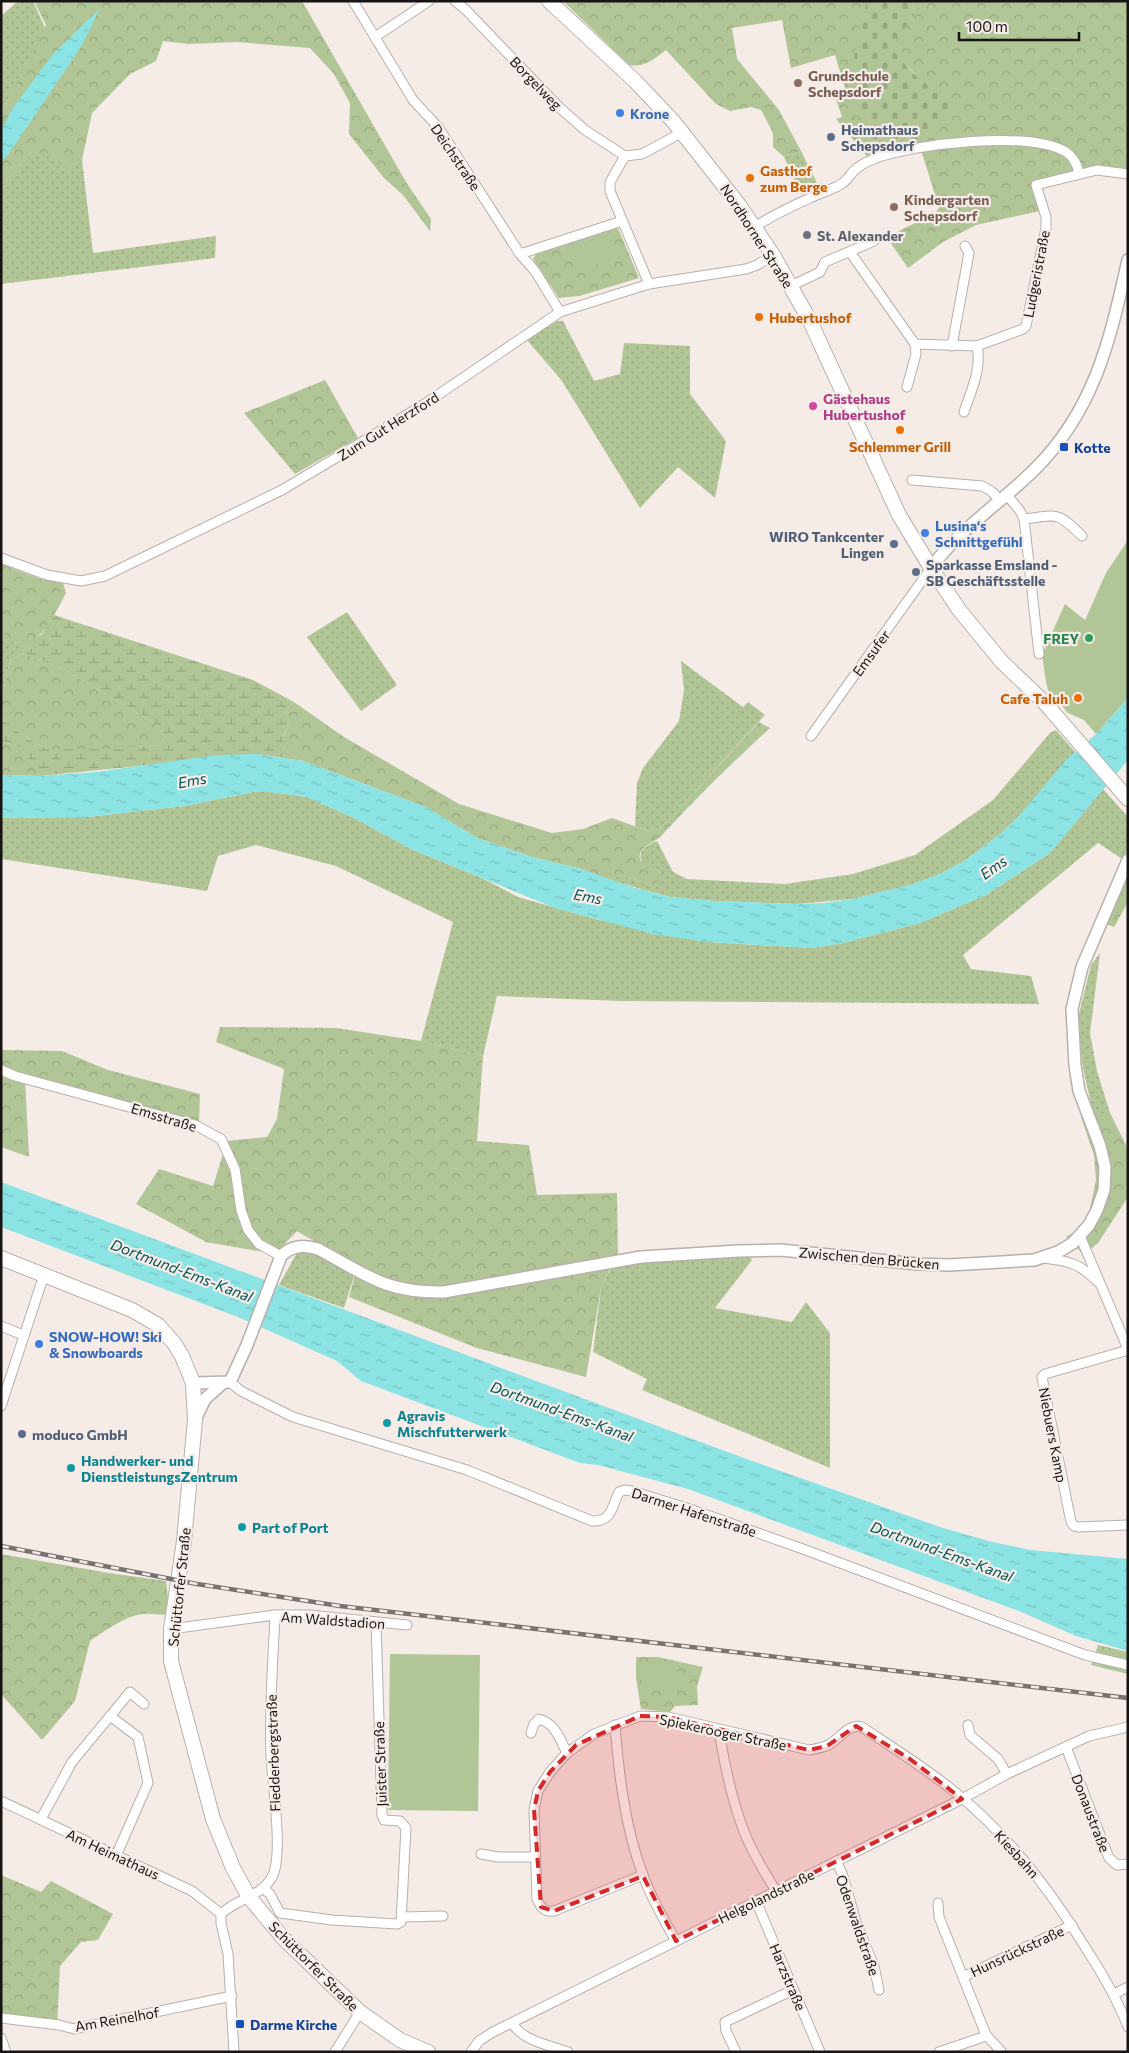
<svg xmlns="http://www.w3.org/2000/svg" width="1129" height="2053" viewBox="0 0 1129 2053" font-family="Commissioner,sans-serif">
  <defs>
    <pattern id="grass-dots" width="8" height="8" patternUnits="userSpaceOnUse" patternTransform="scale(1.25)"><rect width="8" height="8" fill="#b1c596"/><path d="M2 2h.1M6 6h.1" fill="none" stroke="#98a880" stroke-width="1.8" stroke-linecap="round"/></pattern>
    <pattern id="forest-crowns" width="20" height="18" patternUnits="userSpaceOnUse" patternTransform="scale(1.25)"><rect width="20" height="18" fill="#b1c596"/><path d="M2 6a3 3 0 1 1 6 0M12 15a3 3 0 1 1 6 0" fill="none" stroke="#98a880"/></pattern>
    <pattern id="wetland-marsh" width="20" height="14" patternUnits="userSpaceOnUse" patternTransform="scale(1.25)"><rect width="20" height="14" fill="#b1c596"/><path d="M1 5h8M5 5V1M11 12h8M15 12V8" fill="none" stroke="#98a880"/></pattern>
    <pattern id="cemetery-stones" width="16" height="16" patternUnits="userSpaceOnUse" patternTransform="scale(1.25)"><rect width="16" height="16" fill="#b1c596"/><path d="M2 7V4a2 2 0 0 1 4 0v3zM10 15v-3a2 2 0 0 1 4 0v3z" fill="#98a880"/></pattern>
    <pattern id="water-ripples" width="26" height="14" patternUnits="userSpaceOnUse" patternTransform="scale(1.25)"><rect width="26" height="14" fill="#8be3e3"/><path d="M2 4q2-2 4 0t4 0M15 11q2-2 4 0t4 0" fill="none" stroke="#77c2c2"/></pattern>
  </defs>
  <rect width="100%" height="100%" fill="#f5ece8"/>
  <!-- grass -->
  <g fill="url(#grass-dots)">
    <polygon points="18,1 33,1 45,28 1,114 1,16"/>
    <polygon points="801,151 819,187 801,195 784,157"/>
    <polygon points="31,153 52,153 63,170 82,160 93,253 216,236 215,258 1,284 1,188"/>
    <polygon points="557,321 563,321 594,381 620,374 624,343 690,346 690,394 726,441 715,498 678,467 640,508 562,381 527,340"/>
    <polygon points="347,612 397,685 361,711 307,637"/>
    <polygon points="1,632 15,643 27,643 22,653 10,661 1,700"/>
    <polygon points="681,661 743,707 748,702 765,715 662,827 649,831 635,826 637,783 643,768 679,721 684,690"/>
    <path d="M1056 730 1075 752 1019 816 999 835 964 861 940 874 910 885 852 899 796 904 716 901 670 897 609 880 621 875 651 885 660 873 655 868H645C635 853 643 847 657 841L673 872 687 879 785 884 853 874 915 855 993 800 1050 733Z"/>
    <polygon points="1103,789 1128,817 1128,847 1124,860 1098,843 963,955 971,969 1031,976 1039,1004 620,1001 497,996 483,1056 421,1041 453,922 336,866 256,845 218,856 207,891 1,859 1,818 87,817 184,806 259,791 287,794 307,797 358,820 411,849 484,879 518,897 595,919 707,942 812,948 843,943 920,923 986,895 1050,853"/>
    <polygon points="1100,953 1090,1033 1097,1071 1110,1113 1093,1113 1083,1068 1078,1018 1091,965"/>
    <polygon points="298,1251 315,1253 357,1267 344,1308 279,1285"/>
    <polygon points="748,1254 752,1260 715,1308 792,1322 806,1302 830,1333 830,1468 642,1390 647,1379 593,1352 601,1288 612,1266"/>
  </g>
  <!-- forest -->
  <g fill="url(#forest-crowns)">
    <polygon points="34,1 302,1 406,182 431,219 430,231 403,195 384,178 349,134 350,103 334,74 310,48 237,42 188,44 163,41 156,61 130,74 92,113 82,160 63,170 52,153 31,153 1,188 1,114 46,25"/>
    <path d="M563 1H664L666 3 672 1H867L855 56 858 101 869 117 868 137 875 148 919 142 915 74 895 54 894 42 914 16 913 1H1128V174L1100 173 1035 189 1040 211 976 225 943 242 908 268 892 245 889 236 935 213 939 208 922 153 912 149 870 160 836 119 842 117 835 96 846 92 835 55 791 68 782 20 732 28 737 59 779 110 801 151 784 157 773 147V133L761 110 751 107 730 111 716 104 666 50C654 59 644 68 629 65Z"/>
    <polygon points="618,228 639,278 579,296 559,298 533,259 536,254"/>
    <polygon points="325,380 358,438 295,474 244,413"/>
    <path d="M1 564 41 579 63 583 66 593C57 609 38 654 14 642 9 640 5 635 1 632Z"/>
    <polygon points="22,653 65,670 156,724 165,736 160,745 114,749 46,749 9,726 1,714 1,700 10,661"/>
    <path d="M294 702 344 737 459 804 552 833 583 829 612 818 648 831 662 827 759 722 770 728C733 762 697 797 663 834 657 842 643 844 640 854 639 860 642 863 645 868H655L660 873 659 881 651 885 621 875 609 880 581 869 532 857 477 838 426 807 303 761 285 750 283 737 290 724 285 711Z"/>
    <polygon points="1,741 21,748 40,776 1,775"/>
    <polygon points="1128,876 1128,902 1114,927 1106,924"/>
    <polygon points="220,1027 336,1028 421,1041 483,1056 477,1141 529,1145 537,1195 617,1193 618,1252 601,1288 586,1377 477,1348 349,1297 357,1267 297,1231 275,1254 206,1242 136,1204 159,1169 213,1186 227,1141 267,1137 277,1119 284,1069 216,1042"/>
    <polygon points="1,1050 62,1051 108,1070 200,1094 199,1123 25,1079 29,1157 1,1147"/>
    <polygon points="1093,1113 1110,1113 1128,1149 1128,1197 1098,1243 1084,1255 1066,1237 1083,1227 1090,1208 1096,1180 1094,1155 1081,1117"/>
    <path d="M1 1554 109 1573 166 1581 170 1615C163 1615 148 1613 142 1614 123 1617 105 1631 90 1641L75 1701 42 1740 1 1694Z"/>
    <polygon points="1098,1645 1128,1652 1128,1674 1091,1665"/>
    <polygon points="636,1657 658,1657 703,1667 697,1686 698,1705 675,1706 670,1712 641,1709 636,1678"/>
    <polygon points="1,1875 41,1892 51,1881 113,1914 98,1940 81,1942 60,1966 57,2028 1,2020"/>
  </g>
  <!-- wetland -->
  <polygon fill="url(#wetland-marsh)" points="54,615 253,680 294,702 285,711 290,724 283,736 285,750 303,761 257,754 40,776 21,748 1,741 1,714 9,726 46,749 114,749 160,745 165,736 156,724 65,670 22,653 27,643 41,635"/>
  <!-- cemetery -->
  <path fill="url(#cemetery-stones)" d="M867 1H913L914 16 895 42 896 54 915 75 954 106 953 110 919 142 875 148 868 137 869 117C866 112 861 107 858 101 845 76 860 27 867 1Z"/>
  <!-- pitch -->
  <g fill="#b1c596">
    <polygon points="610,235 617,259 580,270 573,246"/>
    <polygon points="1128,540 1128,698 1096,734 1084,720 1068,713 1048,690 1046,681 1042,655 1065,604 1085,620 1106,573"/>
    <polygon points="390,1654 480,1655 478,1811 388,1810"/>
    <polygon points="677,1665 679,1683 643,1687 641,1669"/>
  </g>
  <!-- water -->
  <g fill="url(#water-ripples)">
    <polygon points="100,8 81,47 8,155 1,162 1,131 12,109 53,54"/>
    <polygon points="1128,698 1128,760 1050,853 986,895 920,923 843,943 812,948 707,942 653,934 555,908 411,849 358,820 307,797 287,794 259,791 184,806 87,817 1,818 1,775 40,776 96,772 217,755 257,754 303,761 426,807 477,838 532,857 581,869 632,887 670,897 716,901 796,904 824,903 852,899 910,885 940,874 964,861 999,835 1019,816 1066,760 1096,734"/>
    <polygon points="1,1182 741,1457 940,1527 992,1542 1031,1550 1128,1559 1128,1651 1076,1636 1019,1611 688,1489 598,1465 580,1463 361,1381 337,1361 238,1317 1,1227"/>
  </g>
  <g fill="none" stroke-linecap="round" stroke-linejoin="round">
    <!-- minor casing -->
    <g stroke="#b8b0ac" stroke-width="11">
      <g id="minor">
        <polyline points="353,1 413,100 438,127 520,254 535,271 560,312"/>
        <polyline points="455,1 465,9 560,108 585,130 625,156 642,154 683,132"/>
        <polyline points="375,37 429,1"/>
        <polyline points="625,156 610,182 610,191 649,284"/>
        <path d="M755 227C775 213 797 204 819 194 826 191 836 188 843 183 848 179 851 173 856 169 861 164 869 161 876 158 915 144 1029 130 1066 152 1074 157 1077 164 1079 173"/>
        <polyline points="850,252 915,344 977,346 1023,329 1026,326 1046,228 1046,217 1036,185 1097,170 1128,174"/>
        <polyline points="520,254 622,221"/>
        <polyline points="791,286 820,272 825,262 874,241"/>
        <polyline points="952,346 969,253 965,246"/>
        <polyline points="907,387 916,354 915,344"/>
        <path d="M964 412C971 391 982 369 977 346"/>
        <polyline points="912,480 982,486 991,491 1000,500"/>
        <polyline points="1007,495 1020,511 1024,519 1039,654"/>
        <path d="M1024 519C1059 515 1056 511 1082 536"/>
        <polyline points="1,558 47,575 81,581 105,576 282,490 334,459 426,403 560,312 649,284 746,269 757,265 773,255"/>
        <polyline points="811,736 931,568"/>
        <polyline points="1,1070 15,1076 195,1125 221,1139 235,1169 241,1210 248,1230 259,1244 281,1256"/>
        <polyline points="1080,1236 1128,1349"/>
        <path d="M1043 1258C1069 1261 1079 1263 1098 1282"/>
        <polyline points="1,1326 23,1335"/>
        <polyline points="1128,1350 1045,1374 1042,1377 1071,1522 1074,1526 1078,1527 1128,1525"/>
        <path d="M230 1382 241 1391 293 1417 467 1470 592 1521C612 1522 612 1506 619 1492L625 1490 632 1491 693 1510 803 1549 1085 1655 1128 1665"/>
        <polyline points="1,1406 44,1275"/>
        <polyline points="171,1629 275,1615 309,1615 407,1625"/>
        <polyline points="110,1716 138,1737 148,1783 116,1856"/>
        <path d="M615 1725C619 1775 625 1828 643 1875 651 1898 664 1920 676 1941"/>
        <polyline points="968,1725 970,1735 998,1759 1007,1774"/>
        <path d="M719 1730C724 1762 733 1804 745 1834 753 1854 765 1873 776 1891"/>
        <path d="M531 1733 534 1724 539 1719C555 1723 560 1739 567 1753"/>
        <polyline points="1066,1747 1109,1858 1117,1865 1128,1864"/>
        <polyline points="1,1801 192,1891 221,1914"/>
        <polyline points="41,1819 72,1762 130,1692 144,1704"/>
        <polyline points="481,1854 498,1857 535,1857"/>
        <polyline points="836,1861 842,1873 857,1925 874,1966 879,1990"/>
        <path d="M643 1875 554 1911C544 1912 541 1908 537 1899L534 1810 538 1791 550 1772 567 1753 594 1734 640 1716 668 1717 809 1750C815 1749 822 1748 828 1745 840 1739 848 1723 862 1727 892 1747 922 1766 950 1788 1005 1831 1049 1888 1085 1947 1102 1973 1117 1998 1128 2027"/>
        <polyline points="264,1889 270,1894 280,1913 332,1920 397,1924 401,1922 406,1828 400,1821 384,1820 382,1815 376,1623"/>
        <polyline points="756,1901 820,2052"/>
        <polyline points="938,1903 939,1917 986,2035 1001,2051"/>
        <polyline points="403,1917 443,1916"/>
        <polyline points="963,1977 1072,1925"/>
        <polyline points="1114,1994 1128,1987"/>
        <polyline points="1,2018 59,2025 74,2029 232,1996"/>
        <path d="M512 2023C523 2041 549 2045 568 2052"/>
        <polyline points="1,2038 6,2052"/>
        <path d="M234 2052 228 1954 221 1923V1914C236 1899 261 1897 272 1877 284 1855 272 1783 271 1756 269 1709 273 1662 275 1615"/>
        <polyline points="335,2052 360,2012"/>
        <polyline points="471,2052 479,2041 493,2032 962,1799 1007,1774 1089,1736 1128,1727"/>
        <polyline points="736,2052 726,2031 725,2022 793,1990"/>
        <polyline points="939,2052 983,2037 986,2035"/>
      </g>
    </g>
    <!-- tertiary casing -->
    <g stroke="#b8b0ac" stroke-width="14">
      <g id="tertiary">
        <path d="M931 568C959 529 1001 503 1035 469 1095 409 1110 340 1128 260"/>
        <path d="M193 1383 230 1382 247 1345 281 1256C292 1245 304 1245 318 1249 367 1275 385 1293 444 1292L641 1257 738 1251 781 1250 917 1264 950 1265 1034 1260 1058 1252 1073 1243 1089 1225 1097 1210 1104 1190 1105 1167 1100 1146 1079 1091 1075 1065 1072 1009 1082 967 1128 860"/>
        <polyline points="195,1420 205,1399 223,1383"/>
      </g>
    </g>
    <!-- secondary casing -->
    <g stroke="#b8b0ac" stroke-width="16">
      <g id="secondary">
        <polyline points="549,1 635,81 673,121 739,205 773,255 810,321 899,515 931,568 960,611 1002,662 1044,702 1128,799"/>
        <polyline points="1,1258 132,1310 158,1325 174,1343 182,1356 193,1383 195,1420 184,1541 171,1629 171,1661 213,1819 233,1868 249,1897 284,1939 360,2012 400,2040 428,2052"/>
      </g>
    </g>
    <!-- minor -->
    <use href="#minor" stroke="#fff" stroke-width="9"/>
    <!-- tertiary -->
    <use href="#tertiary" stroke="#fff" stroke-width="11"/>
    <!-- secondary -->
    <use href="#secondary" stroke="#fff" stroke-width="14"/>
    <!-- rail casing -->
    <g stroke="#787270" stroke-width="4.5">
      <polyline id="rail" points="1,1546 197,1584 340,1606 1128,1698"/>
    </g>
    <!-- rail -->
    <use href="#rail" stroke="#f5ece8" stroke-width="2.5" stroke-dasharray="8" stroke-linecap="butt"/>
  </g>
  <!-- marked area -->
  <path fill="#d62828" fill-opacity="0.2" stroke="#d62828" stroke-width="4" stroke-dasharray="10 6" stroke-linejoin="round" d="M640 1716 668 1717 809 1750 827 1746 856 1726 910 1759 962 1799 676 1941 643 1876 554 1911 541 1907 534 1810 538 1791 550 1772 576 1745Z"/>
  <!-- markers -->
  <g fill="#8d6e63" stroke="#f5ece8" stroke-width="2">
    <circle cx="798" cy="83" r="5"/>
    <circle cx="894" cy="207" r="5"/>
  </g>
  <g fill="#3f7fe0" stroke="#f5ece8" stroke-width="2">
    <circle cx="620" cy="113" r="5"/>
    <circle cx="925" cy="533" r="5"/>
    <circle cx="39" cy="1344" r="5"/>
  </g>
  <g fill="#5c6f8a" stroke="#f5ece8" stroke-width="2">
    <circle cx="831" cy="137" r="5"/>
    <circle cx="894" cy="544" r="5"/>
    <circle cx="916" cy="572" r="5"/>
    <circle cx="22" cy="1434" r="5"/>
  </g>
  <g fill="#e8710a" stroke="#f5ece8" stroke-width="2">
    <circle cx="750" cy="178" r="5"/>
    <circle cx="759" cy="317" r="5"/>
    <circle cx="900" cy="430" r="5"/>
    <circle cx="1078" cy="698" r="5"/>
  </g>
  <circle fill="#6b7280" stroke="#f5ece8" stroke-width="2" cx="807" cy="235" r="5"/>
  <circle fill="#d1479c" stroke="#f5ece8" stroke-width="2" cx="813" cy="406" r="5"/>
  <g fill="#1a4fb4" stroke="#f5ece8" stroke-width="2">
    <rect x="1059" y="442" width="10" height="10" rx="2.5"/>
    <rect x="235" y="2019" width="10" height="10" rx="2.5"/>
  </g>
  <circle fill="#2e9e5b" stroke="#f5ece8" stroke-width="2" cx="1089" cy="638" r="5"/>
  <g fill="#0f9aa8" stroke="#f5ece8" stroke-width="2">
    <circle cx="387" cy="1423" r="5"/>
    <circle cx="71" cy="1468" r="5"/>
    <circle cx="242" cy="1527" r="5"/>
  </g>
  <g text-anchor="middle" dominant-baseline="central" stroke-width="4.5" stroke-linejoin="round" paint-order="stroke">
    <!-- education labels -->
    <g font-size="14" font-weight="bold" fill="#785e54" stroke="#f5ece8" text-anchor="start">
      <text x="808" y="75">Grundschule<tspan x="808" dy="16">Schepsdorf</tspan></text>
      <text x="904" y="199">Kindergarten<tspan x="904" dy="16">Schepsdorf</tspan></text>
    </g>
    <!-- street labels -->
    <g font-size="14" fill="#171413" stroke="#f5ece8">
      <text transform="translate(536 83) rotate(46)">Borgelweg</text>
      <text transform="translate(456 157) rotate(56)">Deichstraße</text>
      <text transform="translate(757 236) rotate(57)">Nordhorner Straße</text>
      <text transform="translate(1036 274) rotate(-79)">Ludgeristraße</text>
      <text transform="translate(388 426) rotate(-32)">Zum Gut Herzford</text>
      <text transform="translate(871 653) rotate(-54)">Emsufer</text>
      <text transform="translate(164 1117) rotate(17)">Emsstraße</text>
      <text transform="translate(869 1258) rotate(5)">Zwischen den Brücken</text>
      <text transform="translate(1053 1435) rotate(79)">Niebuers Kamp</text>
      <text transform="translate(694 1512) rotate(18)">Darmer Hafenstraße</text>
      <text transform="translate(179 1587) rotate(-84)">Schüttorfer Straße</text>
      <text transform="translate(333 1620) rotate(4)">Am Waldstadion</text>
      <text transform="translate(723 1732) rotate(12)">Spiekerooger Straße</text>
      <text transform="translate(273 1753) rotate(-92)">Fledderbergstraße</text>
      <text transform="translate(380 1764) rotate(-92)">Juister Straße</text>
      <text transform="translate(1091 1813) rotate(69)">Donaustraße</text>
      <text transform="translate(113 1854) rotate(25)">Am Heimathaus</text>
      <text transform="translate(1017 1854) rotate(48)">Kiesbahn</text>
      <text transform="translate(766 1896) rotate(-26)">Helgolandstraße</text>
      <text transform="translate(858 1925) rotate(71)">Odenwaldstraße</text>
      <text transform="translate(1017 1951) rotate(-25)">Hunsrückstraße</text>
      <text transform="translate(314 1966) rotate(45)">Schüttorfer Straße</text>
      <text transform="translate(788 1977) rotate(67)">Harzstraße</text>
      <text transform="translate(117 2019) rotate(-10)">Am Reinelhof</text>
    </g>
    <!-- shop labels -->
    <g font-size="14" font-weight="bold" fill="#366cbe" stroke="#f5ece8" text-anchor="start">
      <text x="630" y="113">Krone</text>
      <text x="935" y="525">Lusina‘s<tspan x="935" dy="16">Schnittgefühl</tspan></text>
      <text x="49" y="1336">SNOW-HOW! Ski<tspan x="49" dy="16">&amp; Snowboards</tspan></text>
    </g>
    <!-- service labels -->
    <g font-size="14" font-weight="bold" fill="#4e5e75" stroke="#f5ece8" text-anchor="start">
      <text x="841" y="129">Heimathaus<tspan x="841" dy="16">Schepsdorf</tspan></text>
      <text x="884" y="536" text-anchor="end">WIRO Tankcenter<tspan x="884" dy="16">Lingen</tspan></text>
      <text x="926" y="564">Sparkasse Emsland -<tspan x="926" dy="16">SB Geschäftsstelle</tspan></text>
      <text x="32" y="1434">moduco GmbH</text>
    </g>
    <!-- food labels -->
    <g font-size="14" font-weight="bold" fill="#c56008" stroke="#f5ece8" text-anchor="start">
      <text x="760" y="170">Gasthof<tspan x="760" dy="16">zum Berge</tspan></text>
      <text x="769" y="317">Hubertushof</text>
      <text x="900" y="446" text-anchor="middle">Schlemmer Grill</text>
      <text x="1068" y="698" text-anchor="end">Cafe Taluh</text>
    </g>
    <!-- worship labels -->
    <g font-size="14" font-weight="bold" fill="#5b616d" stroke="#f5ece8" text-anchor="start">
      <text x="817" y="235">St. Alexander</text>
    </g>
    <!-- hotel labels -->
    <g font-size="14" font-weight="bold" fill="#b23c85" stroke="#f5ece8" text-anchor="start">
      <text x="823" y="398">Gästehaus<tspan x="823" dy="16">Hubertushof</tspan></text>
    </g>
    <!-- transit labels -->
    <g font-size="14" font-weight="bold" fill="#164399" stroke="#f5ece8" text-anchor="start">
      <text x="1074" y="447">Kotte</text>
      <text x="250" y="2024">Darme Kirche</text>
    </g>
    <!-- leisure labels -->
    <g font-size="14" font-weight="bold" fill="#27864d" stroke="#f5ece8" text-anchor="end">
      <text x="1079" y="638">FREY</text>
    </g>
    <!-- culture labels -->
    <g font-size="14" font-weight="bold" fill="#0d838f" stroke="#f5ece8" text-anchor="start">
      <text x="397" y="1415">Agravis<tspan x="397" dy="16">Mischfutterwerk</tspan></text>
      <text x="81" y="1460">Handwerker- und<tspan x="81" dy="16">DienstleistungsZentrum</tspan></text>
      <text x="252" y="1527">Part of Port</text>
    </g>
    <!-- water labels -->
    <g font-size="15" font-style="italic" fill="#005455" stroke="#f5ece8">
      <text transform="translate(192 780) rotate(-10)">Ems</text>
      <text transform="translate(993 867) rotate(-35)">Ems</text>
      <text transform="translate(588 896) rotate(11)">Ems</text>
      <text transform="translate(182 1270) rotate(21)">Dortmund-Ems-Kanal</text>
      <text transform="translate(562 1411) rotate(20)">Dortmund-Ems-Kanal</text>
      <text transform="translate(942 1551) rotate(20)">Dortmund-Ems-Kanal</text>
    </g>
  </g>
  <!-- border -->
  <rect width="1129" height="2053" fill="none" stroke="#171413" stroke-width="5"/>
  <!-- scale -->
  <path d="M959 32v8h120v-8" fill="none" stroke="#171413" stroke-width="2.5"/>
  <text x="966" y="32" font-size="15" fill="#171413" stroke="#f5ece8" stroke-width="4" paint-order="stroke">100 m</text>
</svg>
